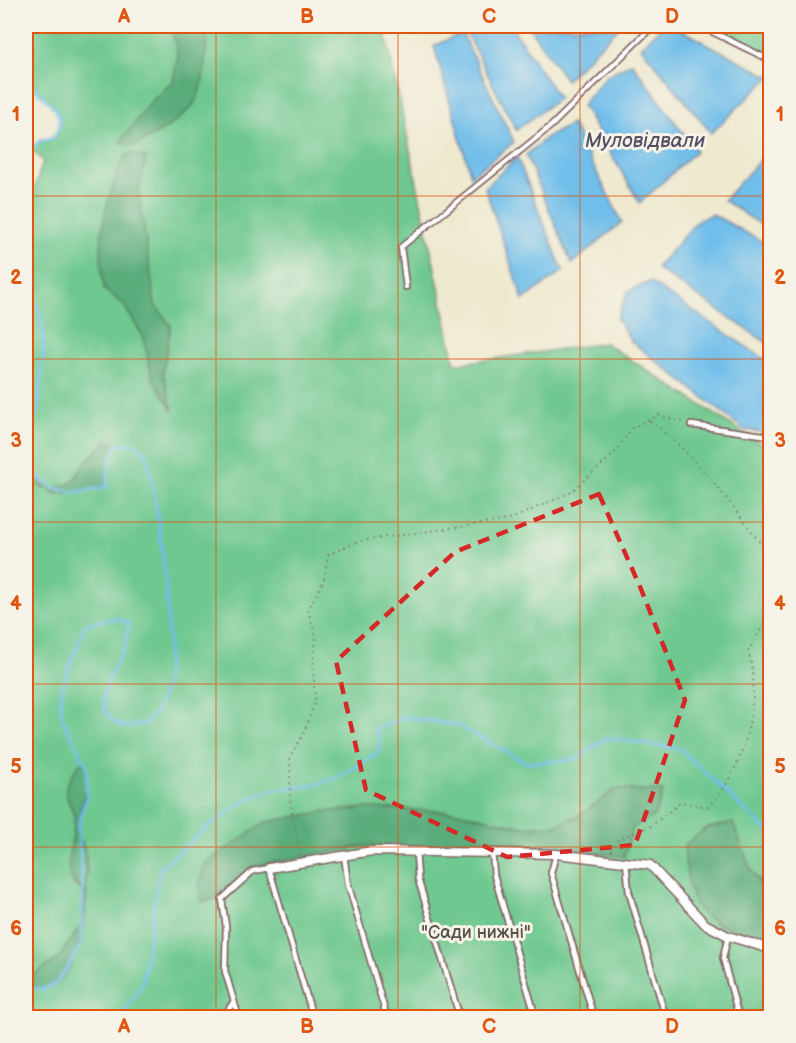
<svg xmlns="http://www.w3.org/2000/svg" width="796" height="1043" viewBox="0 0 796 1043" font-family="'Balsamiq Sans',sans-serif">
  <rect width="100%" height="100%" fill="#f7f3e8"/>
  <filter id="ink" filterUnits="userSpaceOnUse"><feTurbulence type="fractalNoise" baseFrequency=".0167" numOctaves="2"/><feDisplacementMap in="SourceGraphic" scale="12" xChannelSelector="R" yChannelSelector="G"/><feConvolveMatrix kernelMatrix="1 2 1 2 8 2 1 2 1" color-interpolation-filters="sRGB"/></filter>
  <filter id="wash" filterUnits="userSpaceOnUse"><feTurbulence type="fractalNoise" baseFrequency=".008" numOctaves="4" result="noise"/><feDisplacementMap in="SourceGraphic" scale="24" xChannelSelector="R" yChannelSelector="G"/><feGaussianBlur stdDeviation="1.35" result="paint"/><feColorMatrix in="noise" values="0 0 0 0 0 0 0 0 0 0 0 0 0 0 0 0 0 1.4 0 .05"/><feComposite in="paint" operator="in"/></filter>
  <g filter="url(#wash)">
    <rect width="100%" height="100%" fill="#efe9d0"/>
    <!-- green -->
    <g fill="#6ec88f" stroke="#5c745d" stroke-width="1.5" fill-rule="evenodd">
      <path d="M26 26H384L455 364 605 343 770 450V898L750 868 733 823 713 923 770 939V1017H26V987L43 989 81 944 87 890 70 873 74 885 83 891 82 925 59 958 26 980V479L44 489 107 487 109 462 118 444 106 442C100 449 91 455 86 463 73 479 78 484 54 488L36 475 26 449V217L43 161 30 148 41 140 52 139C74 114 43 97 26 81ZM616 789 663 792 655 815 633 826 623 857 565 847 363 846 252 866 216 898 202 902 199 889 321 812 369 808 456 812 523 827 554 826 580 815Z"/>
      <polygon points="705,26 770,26 770,56"/>
    </g>
    <!-- forest -->
    <g fill="#5aac7a" stroke="#526652" stroke-width="1.5">
      <path d="M171 26H208C206 47 206 87 193 105 178 123 155 135 134 146L120 142 149 104 173 81 178 56Z"/>
      <path d="M130 153 146 157 139 194 155 305 171 326 163 373 173 411 152 377 143 336 123 304 104 289C98 250 101 217 115 180 120 169 119 161 130 153Z"/>
      <path d="M106 441 118 443 109 462 107 487 57 494 26 479V449L36 475 54 488C78 484 73 479 86 462 91 455 100 449 106 441Z"/>
      <path d="M83 759C95 782 78 805 78 826 78 837 85 847 86 858 88 891 86 967 52 986 43 991 35 986 26 987V980L59 958 81 925 83 891C55 870 76 845 74 818 74 808 64 799 66 787 68 779 78 767 83 759Z"/>
      <polygon points="616,789 663,791 655,815 633,827 624,857 565,847 363,846 253,866 216,898 202,902 199,889 204,864 266,822 321,812 369,808 456,812 523,827 554,826 580,815"/>
      <path d="M733 823 750 868 770 898V939C702 920 689 922 684 845L707 828Z"/>
    </g>
    <!-- water -->
    <g fill="#70beea" stroke="#5d6e8a" stroke-width="1.5">
      <polygon points="463,26 511,26 559,98 516,130"/>
      <polygon points="528,26 620,26 566,80"/>
      <polygon points="662,26 674,26 770,77 711,133 641,47"/>
      <polygon points="462,33 514,142 471,176 434,46"/>
      <polygon points="632,63 696,151 640,203 582,105 607,75"/>
      <polygon points="572,124 622,222 572,264 526,155 547,137"/>
      <polygon points="770,149 770,231 724,200"/>
      <polygon points="517,157 563,271 523,300 485,188"/>
      <polygon points="712,214 770,246 770,345 656,268 698,220"/>
      <polygon points="650,282 770,363 770,433 745,430 632,342 617,319 628,291"/>
    </g>
    <g fill="none" stroke-linecap="round" stroke-linejoin="round">
      <!-- stream -->
      <g stroke="#70beea" stroke-width="3">
        <path d="M26 81C43 98 74 114 52 139L41 140 26 154"/>
        <polyline points="26,291 34,301 41,316 44,339 38,412 26,431"/>
        <path d="M26 449 36 475 54 488 76 492 107 487 109 462 118 443 133 444 146 452C155 493 195 713 139 725 129 727 121 728 113 721 90 704 114 670 123 651 127 643 127 633 129 624 115 614 100 621 85 625L64 681 60 704 64 722 87 766 86 798 78 826 83 891 81 944 67 969 54 985 43 989 26 987"/>
        <path d="M121 1018 142 984 160 868C191 842 222 811 260 794 278 786 295 789 314 785 338 780 359 765 379 752L380 739 375 730 405 717 457 725 527 763 575 760 606 738 680 749 764 828 770 830"/>
      </g>
    </g>
  </g>
  <g filter="url(#ink)">
    <g fill="none" stroke-linecap="round" stroke-linejoin="round">
      <!-- service casing -->
      <g stroke="#846665" stroke-width="8">
        <g id="service">
          <polyline points="700,26 770,60"/>
          <polyline points="406,287 401,247 551,126 653,26"/>
          <polyline points="691,425 770,436"/>
          <polyline points="416,852 418,879 460,1018"/>
          <polyline points="492,852 494,875 536,1018"/>
          <polyline points="556,854 551,873 594,1018"/>
          <polyline points="344,855 348,884 387,1018"/>
          <polyline points="626,862 629,892 666,1018"/>
          <polyline points="728,936 723,958 739,1018"/>
          <polyline points="223,1018 234,1001"/>
          <polyline points="239,1018 225,971 226,927 222,899 253,871 269,868 313,1018"/>
        </g>
      </g>
      <!-- minor casing -->
      <g stroke="#846665" stroke-width="11">
        <polyline id="minor" points="269,868 372,851 556,854 650,865 705,924 728,936 770,949"/>
      </g>
      <!-- path -->
      <g stroke="#846665" stroke-width="1.5" stroke-dasharray="1.5 4.5" stroke-linecap="butt">
        <path d="M650 421C699 457 734 508 770 556"/>
        <path d="M611 851 618 839 651 826 681 802 707 807C742 779 764 695 748 652L770 614"/>
        <polyline points="300,855 290,801 290,757 304,733 315,701 313,665 316,637 308,610 324,580 328,555 359,541 509,520 571,492 614,454 632,428 659,415 685,423"/>
      </g>
      <!-- service -->
      <use href="#service" stroke="#fff" stroke-width="4.5"/>
      <!-- minor -->
      <use href="#minor" stroke="#fff" stroke-width="8"/>
    </g>
  </g>
  <!-- marked area -->
  <path fill="none" stroke="#d62828" stroke-width="4.5" stroke-dasharray="12 8" stroke-linejoin="round" d="M599 494 641 589 685 700 635 845 507 857 366 790 336 661 455 552Z"/>
  <!-- grid -->
  <path fill="none" stroke="#e0560e" stroke-width="1.5" stroke-opacity="0.55" d="M216 26V1018M398 26V1018M580 26V1018M26 196H770M26 359H770M26 522H770M26 684H770M26 847H770"/>
  <g text-anchor="middle" dominant-baseline="central" stroke-width="6" stroke-linejoin="round" paint-order="stroke">
    <!-- park labels -->
    <g font-size="18" fill="#555249" stroke="#f7f3e8">
      <text x="476" y="932">"Сади нижні"</text>
    </g>
    <!-- water labels -->
    <g font-size="20" font-style="italic" fill="#554f64" stroke="#f7f3e8">
      <text x="645" y="141">Муловідвали</text>
    </g>
  </g>
  <!-- margin -->
  <rect width="796" height="1043" fill="none" stroke="#f7f3e8" stroke-width="66"/>
  <rect x="33" y="33" width="730" height="977" fill="none" stroke="#e0560e" stroke-width="2"/>
  <g font-size="20" text-anchor="middle" font-weight="bold" fill="#e0560e">
    <text x="124" y="23">A</text>
    <text x="307" y="23">B</text>
    <text x="489" y="23">C</text>
    <text x="672" y="23">D</text>
    <text x="16" y="121">1</text>
    <text x="780" y="121">1</text>
    <text x="16" y="284">2</text>
    <text x="780" y="284">2</text>
    <text x="16" y="447">3</text>
    <text x="780" y="447">3</text>
    <text x="16" y="610">4</text>
    <text x="780" y="610">4</text>
    <text x="16" y="773">5</text>
    <text x="780" y="773">5</text>
    <text x="16" y="935">6</text>
    <text x="780" y="935">6</text>
    <text x="124" y="1033">A</text>
    <text x="307" y="1033">B</text>
    <text x="489" y="1033">C</text>
    <text x="672" y="1033">D</text>
  </g>
</svg>
